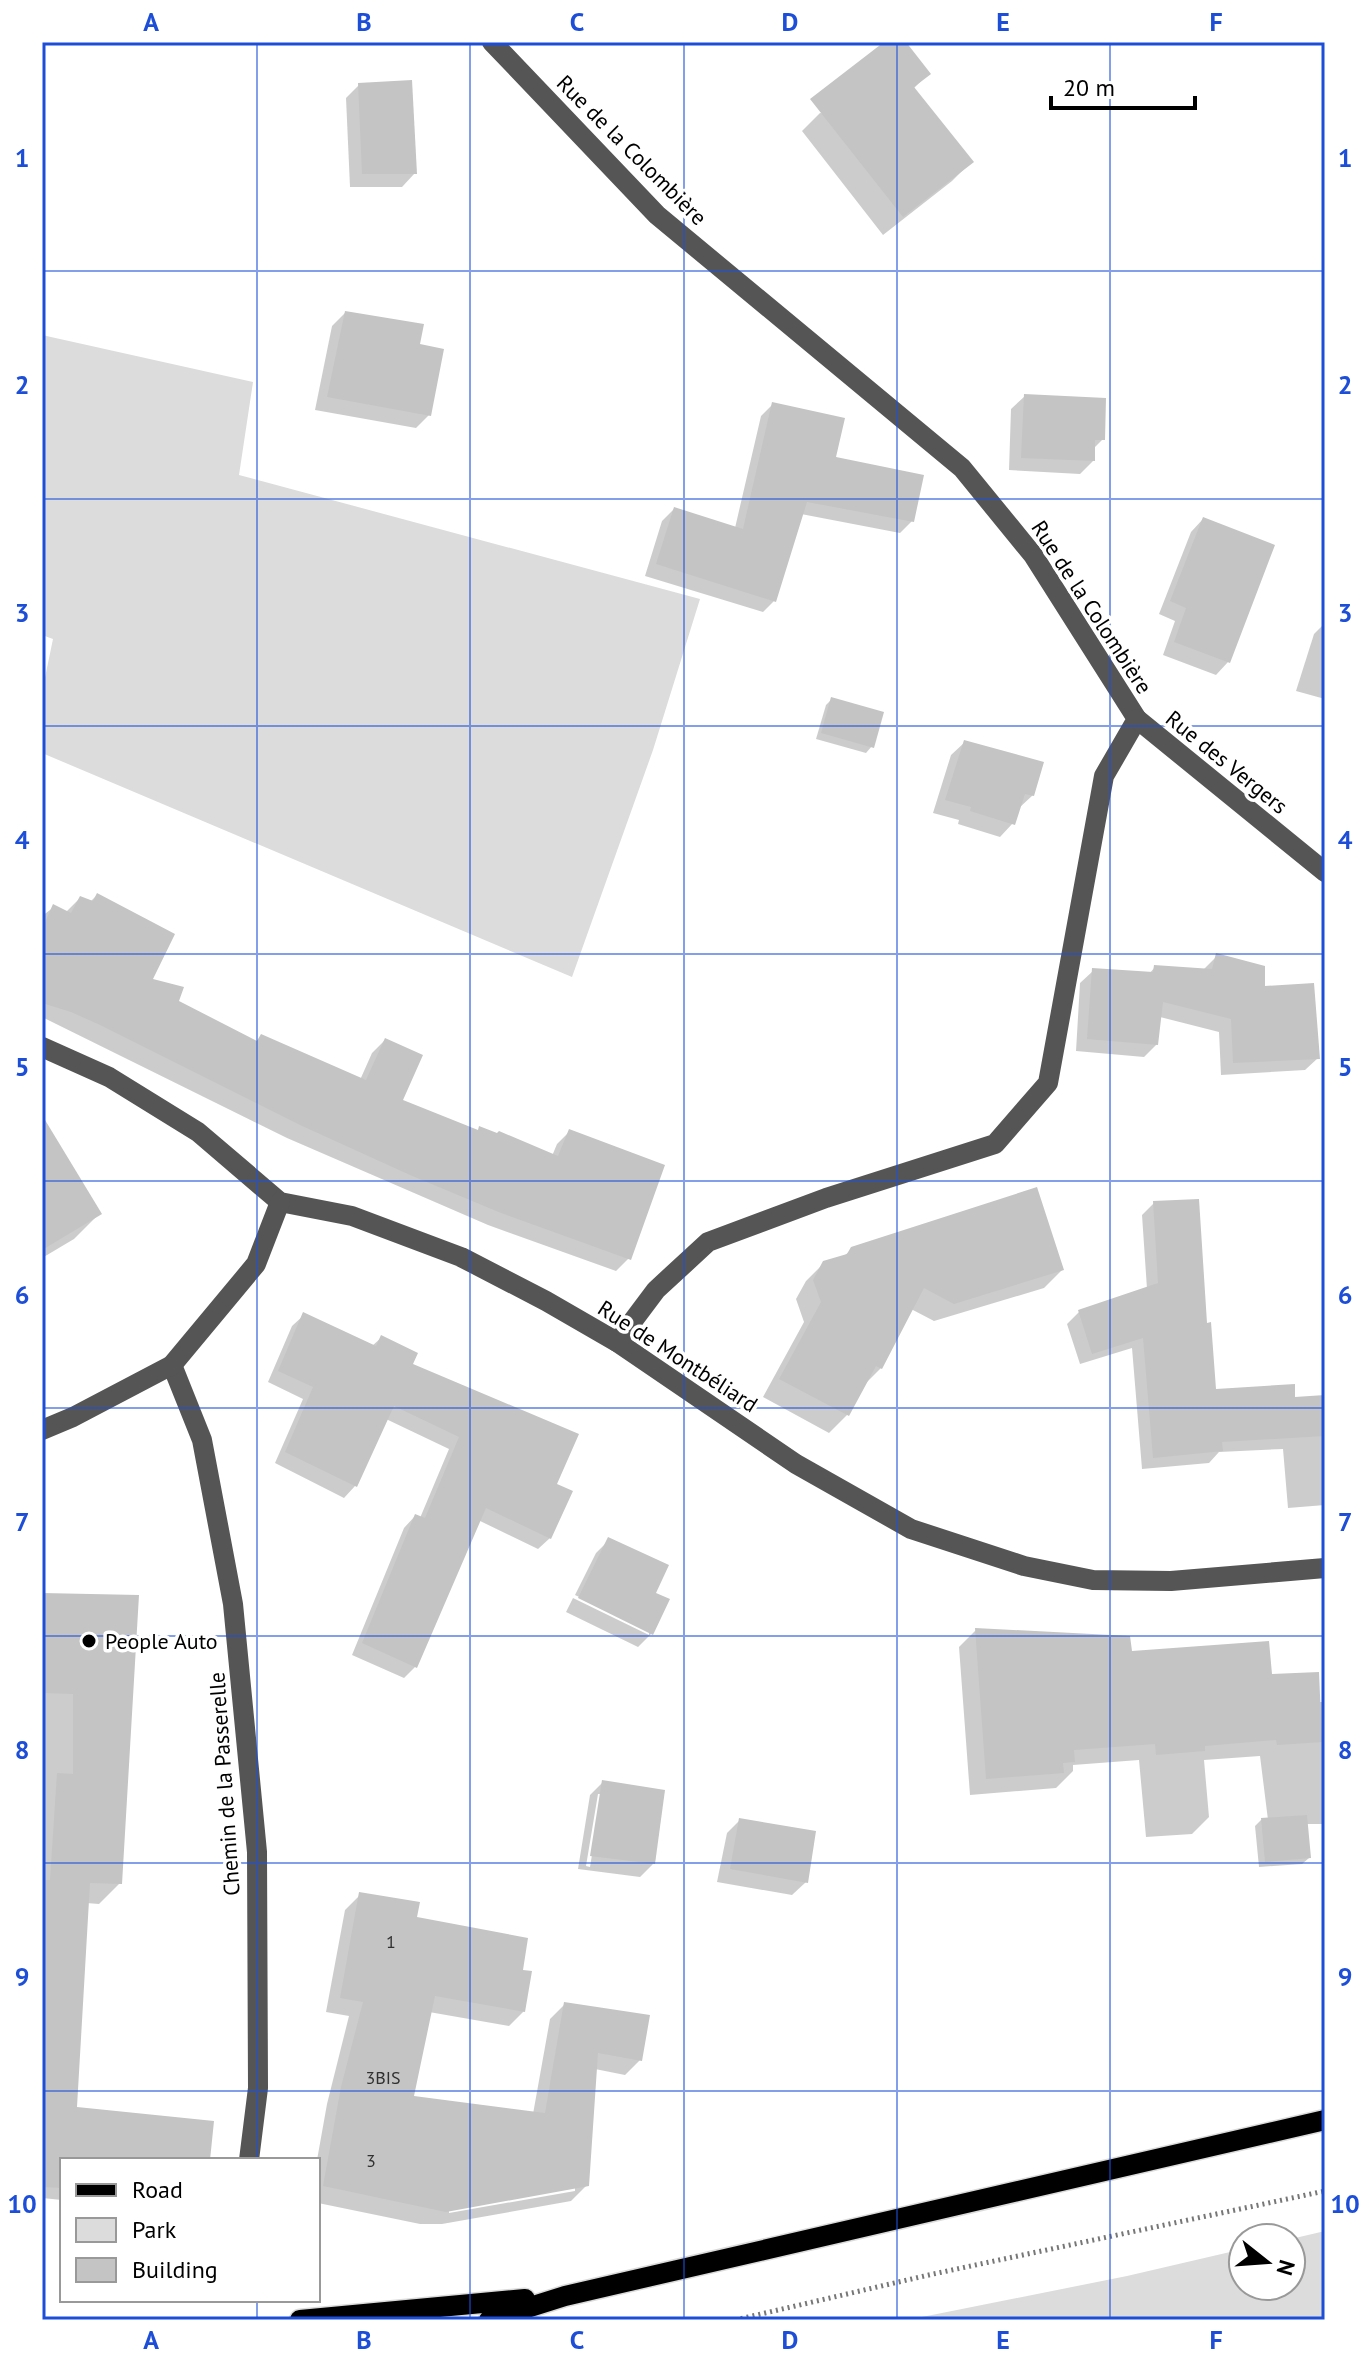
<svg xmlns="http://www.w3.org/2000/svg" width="1367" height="2362" viewBox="0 0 1367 2362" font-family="'PT Sans',sans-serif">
  <rect width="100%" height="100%" fill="#fff"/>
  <!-- green -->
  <g fill="#dcdcdc">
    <polygon points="42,335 253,382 239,475 700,599 653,750 572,977 42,753 42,692 53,639 42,635"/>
    <polygon points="1325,2231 1325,2320 907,2320 1127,2276 1243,2249 1243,2286 1291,2286 1291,2239"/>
  </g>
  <!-- shadow -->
  <g fill="#0003" fill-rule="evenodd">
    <polygon points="928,74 913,89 971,162 952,181 883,235 802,131 820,113 856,117"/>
    <polygon points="359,85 415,173 402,187 350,187 346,98"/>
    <polygon points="345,313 418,345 429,415 416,428 315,410 332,326"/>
    <polygon points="1025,396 1103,439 1093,449 1093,461 1080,474 1009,470 1011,409"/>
    <polygon points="773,404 912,521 900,533 801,514 774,601 763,612 645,576 662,521 674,509 735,528 761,416"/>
    <polygon points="1203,519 1272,546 1228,662 1216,675 1163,655 1175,621 1159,614 1191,532"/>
    <polygon points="1325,623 1325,699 1296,691 1314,634"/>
    <polygon points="832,699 872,746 866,753 816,739 826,705"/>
    <polygon points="965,742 1033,795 1019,808 1013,823 1000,837 958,824 959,820 933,813 951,755"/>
    <polygon points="97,895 151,981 176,1002 255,1043 261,1036 360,1080 372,1053 385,1040 401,1101 476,1132 552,1156 557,1144 570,1131 629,1258 616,1271 488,1225 287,1138 42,1017 42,916 54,907 66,912 80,898 90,902"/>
    <polygon points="1217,956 1263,988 1318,1058 1305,1070 1221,1075 1219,1032 1160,1017 1157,1044 1144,1057 1076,1051 1080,983 1093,971 1149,974 1155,967 1203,970"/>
    <polygon points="42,1123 99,1214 74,1239 42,1258"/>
    <polygon points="1154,1203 1205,1325 1214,1391 1293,1399 1325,1397 1325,1505 1288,1508 1283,1449 1219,1452 1209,1463 1142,1469 1132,1348 1080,1364 1067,1324 1079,1312 1147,1289 1142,1215"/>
    <polygon points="852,1249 1062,1270 1044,1288 934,1321 911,1309 881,1368 863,1386 847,1415 829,1433 763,1397 804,1322 796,1299 806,1281 824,1263 843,1257"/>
    <polygon points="304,1315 372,1346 382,1337 410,1365 555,1485 550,1538 538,1549 478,1520 415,1667 404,1678 352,1655 404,1528 415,1516 420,1518 449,1449 386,1419 355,1486 344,1498 275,1463 303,1399 268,1382 292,1326"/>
    <polygon points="609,1540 654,1594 651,1634 638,1647 566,1612 573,1598 649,1635 649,1631 575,1595 596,1553"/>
    <polygon points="42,1595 137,1597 120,1883 99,1904 86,1903 75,2109 208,2160 62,2160 62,2200 42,2198"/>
    <polygon points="976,1630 1270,1677 1318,1702 1325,1702 1325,1824 1306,1824 1309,1858 1302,1864 1259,1867 1255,1826 1261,1820 1268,1820 1260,1756 1204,1760 1209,1817 1192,1834 1146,1837 1139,1760 1073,1765 1073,1771 1056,1788 970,1795 959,1647"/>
    <path d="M603 1782 653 1864 640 1877 578 1869 590 1795ZM598 1794H602L590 1867 586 1866Z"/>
    <polygon points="740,1820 806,1882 792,1895 717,1882 727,1833"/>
    <path d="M360 1895 415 1918 521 1971 524 2011 509 2026 429 2012 412 2098 533 2114 550 2019 565 2004 640 2060 625 2075 595 2069 587 2185 571 2201 442 2224H420L318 2203 317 2160 327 2104 349 2016 326 2012 345 1910ZM575 2187V2191L449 2213V2209Z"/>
  </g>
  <!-- building -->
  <g fill="#c4c4c4">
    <polygon points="884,42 906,42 931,74 914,87 974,162 903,217 810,99"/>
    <polygon points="412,80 417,174 362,174 358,83"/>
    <polygon points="345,311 424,324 420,344 444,349 431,416 327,397"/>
    <polygon points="1024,394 1106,398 1105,440 1095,440 1095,461 1021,458"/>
    <polygon points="772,402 845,418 836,457 924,475 914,522 807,502 776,602 656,564 674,507 743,529"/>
    <polygon points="1203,517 1275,545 1230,663 1174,642 1186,608 1170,601"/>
    <polygon points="831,697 884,712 874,748 821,733"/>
    <polygon points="964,740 1044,762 1034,796 1025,794 1015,825 970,811 971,807 945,800"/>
    <polygon points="97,893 175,934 153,979 184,987 179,1001 257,1041 261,1034 366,1080 385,1038 423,1055 403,1100 478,1130 479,1126 497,1133 499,1131 558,1156 569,1129 665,1165 631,1260 501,1213 410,1175 300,1125 100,1025 71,1012 42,1003 42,929 53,904 71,913 80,896 93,901"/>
    <polygon points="1216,953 1265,966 1265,986 1314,983 1320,1059 1233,1063 1231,1019 1163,1002 1158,1045 1087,1039 1092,968 1153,972 1154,965 1212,969"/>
    <polygon points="42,1115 102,1214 42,1250"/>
    <polygon points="1037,1187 1064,1270 954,1304 924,1288 882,1369 876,1366 849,1416 779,1379 821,1302 813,1280 823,1261 847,1254 851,1247"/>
    <polygon points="1199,1199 1207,1323 1211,1322 1216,1389 1295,1384 1295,1397 1325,1395 1325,1436 1222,1442 1223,1451 1153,1458 1143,1338 1092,1354 1078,1310 1158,1283 1153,1201"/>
    <polygon points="303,1312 376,1346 381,1335 418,1353 413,1364 579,1434 557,1484 573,1491 551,1539 486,1508 417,1668 362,1643 415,1514 425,1518 459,1437 394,1406 357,1487 285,1452 313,1387 278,1371"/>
    <polygon points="608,1537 669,1565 656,1593 670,1599 653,1635 578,1598"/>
    <polygon points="42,1593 139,1595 122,1884 90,1883 77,2107 214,2121 210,2160 62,2160 62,2188 42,2187 42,1880 50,1880 57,1773 73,1774 73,1694 42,1693"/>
    <polygon points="975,1628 1130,1636 1132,1651 1269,1641 1272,1674 1319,1672 1322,1742 1277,1745 1276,1740 1205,1746 1205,1751 1156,1755 1155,1744 1074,1750 1075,1762 1063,1763 1064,1773 986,1779"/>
    <polygon points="602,1780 665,1790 655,1864 590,1856"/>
    <polygon points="1307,1815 1311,1858 1265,1862 1261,1818"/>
    <polygon points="739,1818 816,1831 808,1883 730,1869"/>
    <polygon points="359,1892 420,1902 417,1917 528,1938 523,1970 532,1971 525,2012 435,1996 414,2096 545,2113 564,2002 650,2015 642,2061 598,2053 589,2186 446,2212 323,2186 341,2087 363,2002 340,1998"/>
  </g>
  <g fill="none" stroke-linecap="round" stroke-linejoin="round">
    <!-- major casing -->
    <g stroke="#dbdbdb" stroke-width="23">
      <g id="major">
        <polyline points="300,2320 525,2299"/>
        <polyline points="489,2320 565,2296 1325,2120"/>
      </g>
    </g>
    <!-- path -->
    <polyline stroke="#777" stroke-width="5" stroke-dasharray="2 4" stroke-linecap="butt" points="735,2320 933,2274 1325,2191"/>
    <!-- minor -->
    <g stroke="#555" stroke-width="20">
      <polyline points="492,42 657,215 962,468 1033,555 1137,719 1104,776 1048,1083 995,1144 826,1198 708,1242 656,1290 617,1342"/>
      <polyline points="1137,719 1325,872"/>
      <polyline points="42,1047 109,1077 198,1132 280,1202 352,1216 461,1257 546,1301 617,1342 796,1464 911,1529 1024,1566 1093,1580 1171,1581 1325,1568"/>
      <polyline points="172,1365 202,1440 233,1604 257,1852 258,2088 249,2160"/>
      <polyline points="42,1430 73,1417 172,1365 256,1264 280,1202"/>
    </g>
    <!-- major -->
    <use href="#major" stroke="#000" stroke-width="20"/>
  </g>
  <!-- grid -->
  <path fill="none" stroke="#1d4ed8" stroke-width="2" stroke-opacity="0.55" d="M257 42V2160M470 42V2320M684 42V2320M897 42V2320M1110 42V2320M42 271H1325M42 499H1325M42 726H1325M42 954H1325M42 1181H1325M42 1408H1325M42 1636H1325M42 1863H1325M42 2091H1325M257 2300V2320"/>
  <!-- markers -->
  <circle fill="#000" stroke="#fff" stroke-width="3" cx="89" cy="1641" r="8"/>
  <g text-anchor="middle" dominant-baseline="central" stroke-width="7" stroke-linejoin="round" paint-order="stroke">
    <!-- number labels -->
    <g font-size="18" fill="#313131">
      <text x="391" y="1941">1</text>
      <text x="383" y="2077">3BIS</text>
      <text x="371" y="2160">3</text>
    </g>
    <!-- street labels -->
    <g font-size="22" fill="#000" stroke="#fff">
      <text transform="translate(632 150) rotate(45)">Rue de la Colombière</text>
      <text transform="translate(1092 607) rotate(57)">Rue de la Colombière</text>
      <text transform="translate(1227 762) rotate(39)">Rue des Vergers</text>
      <text transform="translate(678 1356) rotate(33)">Rue de Montbéliard</text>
      <text transform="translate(224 1784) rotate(-94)">Chemin de la Passerelle</text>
    </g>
    <!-- poi labels -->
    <g font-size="22" fill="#000" stroke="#fff" text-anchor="start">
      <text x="105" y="1641">People Auto</text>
    </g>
  </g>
  <!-- border -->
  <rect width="1367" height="2362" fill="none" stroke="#ffffff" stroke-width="88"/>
  <!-- legend -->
  <rect x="60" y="2158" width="260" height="144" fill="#ffffff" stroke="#999999" stroke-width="2"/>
  <rect x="76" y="2184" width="40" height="12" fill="#000000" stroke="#999999" stroke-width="2"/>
  <text x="132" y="2198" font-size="24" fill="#000000">Road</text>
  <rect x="76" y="2218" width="40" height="24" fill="#dcdcdc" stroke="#999999" stroke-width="2"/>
  <text x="132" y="2238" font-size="24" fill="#000000">Park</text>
  <rect x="76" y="2258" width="40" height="24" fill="#c4c4c4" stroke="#999999" stroke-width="2"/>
  <text x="132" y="2278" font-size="24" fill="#000000">Building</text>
  <!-- north arrow -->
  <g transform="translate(1267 2262) rotate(107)"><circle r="38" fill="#ffffff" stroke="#999999" stroke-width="2"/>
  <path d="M0-6L14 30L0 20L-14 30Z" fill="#000000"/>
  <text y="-12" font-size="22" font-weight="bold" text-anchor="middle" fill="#000000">N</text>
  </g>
  <!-- scale -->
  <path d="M1051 96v12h144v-12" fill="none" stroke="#000000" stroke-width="4"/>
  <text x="1063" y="96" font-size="24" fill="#000000" stroke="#ffffff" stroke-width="6" paint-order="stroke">20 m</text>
  <rect x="44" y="44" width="1279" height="2274" fill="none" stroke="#1d4ed8" stroke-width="3"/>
  <g font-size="26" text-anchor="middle" font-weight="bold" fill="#1d4ed8">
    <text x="151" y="31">A</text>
    <text x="364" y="31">B</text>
    <text x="577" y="31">C</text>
    <text x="790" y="31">D</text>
    <text x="1003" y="31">E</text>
    <text x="1216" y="31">F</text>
    <text x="22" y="167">1</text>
    <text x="1345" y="167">1</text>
    <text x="22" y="394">2</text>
    <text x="1345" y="394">2</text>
    <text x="22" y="622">3</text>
    <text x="1345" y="622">3</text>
    <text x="22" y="849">4</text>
    <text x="1345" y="849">4</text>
    <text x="22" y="1076">5</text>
    <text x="1345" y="1076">5</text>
    <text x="22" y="1304">6</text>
    <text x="1345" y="1304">6</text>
    <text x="22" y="1531">7</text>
    <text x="1345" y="1531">7</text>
    <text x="22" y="1759">8</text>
    <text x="1345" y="1759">8</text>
    <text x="22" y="1986">9</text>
    <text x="1345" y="1986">9</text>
    <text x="22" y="2213">10</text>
    <text x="1345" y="2213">10</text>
    <text x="151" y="2349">A</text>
    <text x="364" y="2349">B</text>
    <text x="577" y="2349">C</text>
    <text x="790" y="2349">D</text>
    <text x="1003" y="2349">E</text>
    <text x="1216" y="2349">F</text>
  </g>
</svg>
